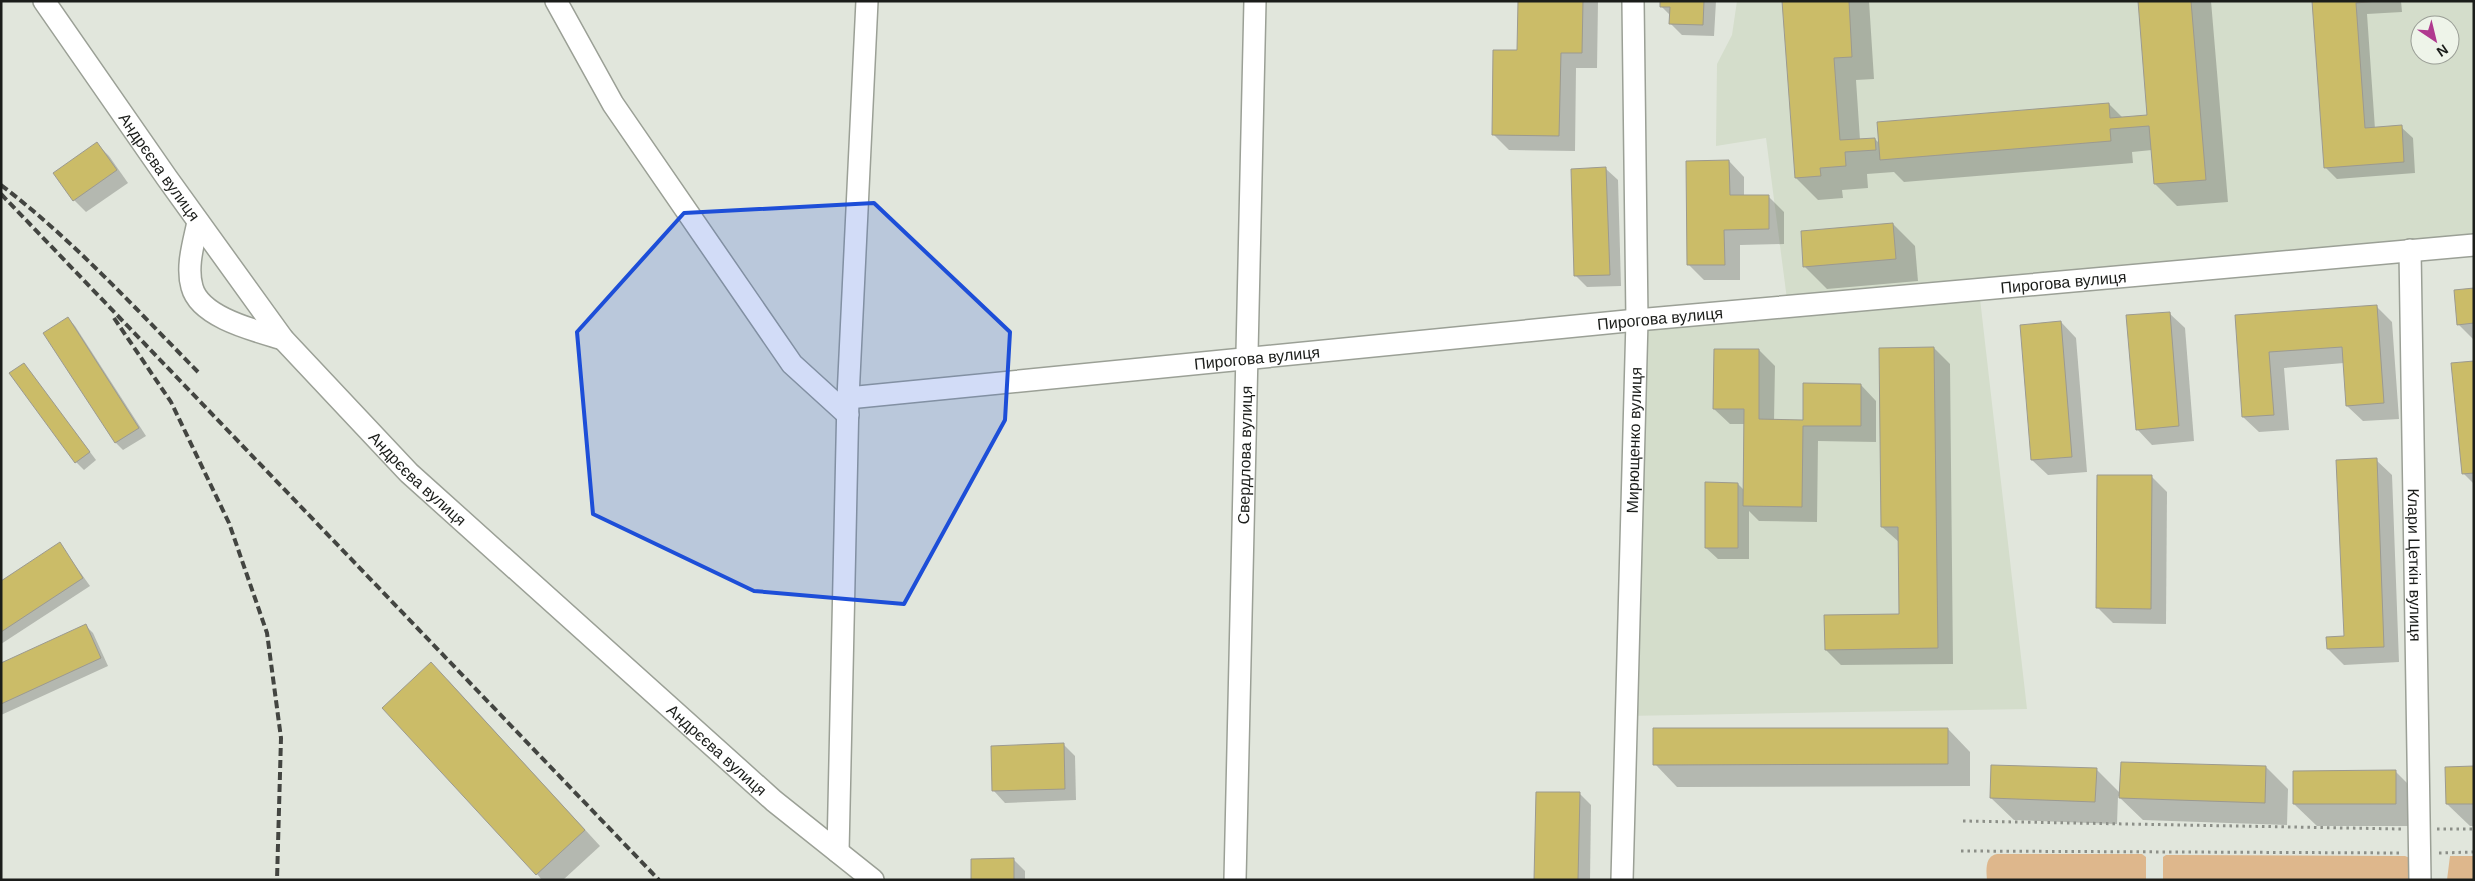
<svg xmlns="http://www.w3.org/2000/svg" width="2475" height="881" viewBox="0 0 2475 881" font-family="Helvetica,sans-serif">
  <rect width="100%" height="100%" fill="#e1e6dc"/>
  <!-- built -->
  <path fill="#d4ddcb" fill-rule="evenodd" d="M1737 1H2474V246L1979 290 2027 709 1625 716 1648 325 1788 307 1766 138 1716 146 1717 64 1732 35ZM2420 25H2450V55H2420Z"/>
  <!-- green -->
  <g fill="#deb78c">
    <path d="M1997 854H2142L2146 857V879L1987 880C1986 870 1985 856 1997 854Z"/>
    <polygon points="2166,855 2405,856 2410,858 2410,880 2163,880 2163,857"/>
    <polygon points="2450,856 2474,856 2474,880 2447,880"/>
  </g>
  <!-- shadow -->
  <g fill="#0003">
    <polygon points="1519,1 1598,1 1597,68 1576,68 1575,151 1509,150 1493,134 1518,52"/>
    <polygon points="1661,1 1716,1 1714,36 1682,35 1670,23 1671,16 1661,6"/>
    <polygon points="1784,1 1869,1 1874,79 1856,80 1860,140 1875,139 1880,144 2109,104 2123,118 2149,116 2139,1 2211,1 2228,202 2177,206 2155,184 2152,150 2132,152 2133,163 1904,182 1894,172 1867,174 1868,188 1842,190 1843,198 1818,200 1796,178"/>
    <polygon points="2313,1 2401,1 2402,12 2367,14 2375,129 2401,127 2413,138 2415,173 2337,179 2325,167"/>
    <polygon points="97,144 109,156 128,183 86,212 74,200"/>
    <polygon points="1729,161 1744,177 1744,196 1768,196 1784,212 1784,244 1740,245 1740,280 1704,280 1689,265"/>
    <polygon points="1606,169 1618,180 1621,286 1587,287 1575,275"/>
    <polygon points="1893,224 1915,246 1918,281 1827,289 1805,267"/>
    <polygon points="2474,290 2474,340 2458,324"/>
    <polygon points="2377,307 2392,322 2399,419 2363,421 2347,406 2344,363 2284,368 2289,430 2259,432 2243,417 2236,317"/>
    <polygon points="2169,313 2185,328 2194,441 2152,445 2137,429"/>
    <polygon points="68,318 75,326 146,436 123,450 116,443 45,333"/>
    <polygon points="2061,322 2076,338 2087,472 2048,475 2032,460"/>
    <polygon points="1934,348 1950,364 1953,664 1841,665 1826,650 1900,615 1899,542 1882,527"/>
    <polygon points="1759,350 1775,366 1774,421 1804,421 1861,385 1876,401 1876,442 1818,441 1817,522 1759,521 1749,511 1749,559 1718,559 1706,548 1738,484 1744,490 1745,424 1730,424 1714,409"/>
    <polygon points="2474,362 2474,484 2463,473"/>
    <polygon points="24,364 96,460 84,470 76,462"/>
    <polygon points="2376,460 2392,475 2399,662 2344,665 2328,649 2345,637"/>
    <polygon points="2151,476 2167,492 2166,624 2113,623 2098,608"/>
    <polygon points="60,544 90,586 1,644 1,583"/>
    <polygon points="86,626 93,633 108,666 1,715 1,665"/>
    <polygon points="447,679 600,846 563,880 542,880 537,874"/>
    <polygon points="1948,729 1970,752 1970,786 1677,787 1655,764"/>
    <polygon points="1063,744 1075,756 1076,800 1005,803 994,791"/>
    <polygon points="2266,767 2288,789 2287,825 2143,820 2118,796 2117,824 2014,820 1991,798 2096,769 2121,794"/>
    <polygon points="2474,767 2474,826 2470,826 2447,804"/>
    <polygon points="2396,772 2418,794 2418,826 2317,826 2294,804"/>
    <polygon points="1579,793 1591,805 1590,880 1536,880"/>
    <polygon points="1013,859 1025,871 1025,880 973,880"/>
  </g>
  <!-- building -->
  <g fill="#cbbc68" stroke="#9c9a90">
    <polygon points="1518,1 1583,1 1582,53 1561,53 1559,136 1492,135 1493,50 1517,50"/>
    <polygon points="1660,1 1704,1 1703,25 1669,24 1670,7 1660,7"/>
    <polygon points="1782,1 1849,1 1852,57 1834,58 1840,140 1875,138 1876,150 1845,152 1846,166 1820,168 1821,176 1795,178"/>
    <polygon points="2138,1 2191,1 2206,180 2154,184 2149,126 2110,129 2111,141 1880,160 1877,122 2109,103 2110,118 2147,115"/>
    <polygon points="2312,1 2378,1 2356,3 2365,128 2402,125 2404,162 2324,168"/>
    <polygon points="97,142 117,170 73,201 53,173"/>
    <polygon points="1729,160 1730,195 1769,195 1769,229 1724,230 1725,265 1687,265 1686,161"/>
    <polygon points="1606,167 1610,275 1574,276 1571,169"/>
    <polygon points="1893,223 1896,259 1803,267 1801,231"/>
    <polygon points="2474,288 2474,323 2457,325 2454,290"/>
    <polygon points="2377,305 2384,403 2346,406 2342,347 2269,352 2274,415 2242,417 2235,315"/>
    <polygon points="2170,312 2179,426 2136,430 2126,315"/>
    <polygon points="68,317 139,428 115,443 43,333"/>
    <polygon points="2061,321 2072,457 2031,460 2020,325"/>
    <polygon points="1934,347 1938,648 1825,650 1824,615 1899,614 1898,527 1881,527 1879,348"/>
    <polygon points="1714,349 1759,349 1759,419 1803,420 1803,383 1861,384 1861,426 1803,426 1802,507 1743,506 1744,409 1713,409"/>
    <polygon points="2474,361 2474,473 2462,474 2451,363"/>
    <polygon points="24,363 90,452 75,463 9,373"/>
    <polygon points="2377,458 2384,647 2327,649 2326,637 2344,636 2336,460"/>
    <polygon points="2097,475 2152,475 2151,609 2096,608"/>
    <polygon points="1705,482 1738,483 1738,548 1705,548"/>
    <polygon points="60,542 83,578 1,632 1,581"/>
    <polygon points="86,624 101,658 1,704 1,663"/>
    <polygon points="431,662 585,830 536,875 382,708"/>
    <polygon points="1653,728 1948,728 1948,764 1653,765"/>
    <polygon points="1064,743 1065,789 992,791 991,746"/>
    <polygon points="2121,762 2266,766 2265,803 2119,798"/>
    <polygon points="1991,765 2097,768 2095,802 1990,798"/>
    <polygon points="2474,766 2474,804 2446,804 2445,767"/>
    <polygon points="2396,770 2396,804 2293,804 2293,771"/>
    <polygon points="1536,792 1580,792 1578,880 1534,880"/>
    <polygon points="1014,858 1014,880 971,880 971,859"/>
  </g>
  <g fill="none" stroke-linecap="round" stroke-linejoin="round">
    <!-- minor casing -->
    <g stroke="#9ba096" stroke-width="24">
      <g id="minor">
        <path id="s1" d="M44 1 167 178 283 339 345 405 409 473 774 801 873 880"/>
        <polyline points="556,1 613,104 792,364 848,415"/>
        <path d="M198 222C194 242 186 266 192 287 200 318 257 331 283 339"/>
        <path id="s2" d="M2410 250 2420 880"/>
        <path id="s3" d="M848 398 1637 320 2474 245"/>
        <polyline points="838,852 848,398 867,1"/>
        <path id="s4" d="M1235 880 1255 1"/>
        <path id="s5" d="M1622 880 1637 320 1633 1"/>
      </g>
    </g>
    <!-- path -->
    <g stroke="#8c8f88" stroke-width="3" stroke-dasharray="2.5 4" stroke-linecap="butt">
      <polyline points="1963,821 2401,829"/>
      <polyline points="2437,829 2474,829"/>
      <polyline points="1961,851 2403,853"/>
      <polyline points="2439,853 2474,852"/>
    </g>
    <!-- minor -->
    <use href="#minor" stroke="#fff" stroke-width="21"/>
    <!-- rail -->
    <g stroke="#434541" stroke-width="4" stroke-dasharray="8 4" stroke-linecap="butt">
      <path d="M1 185C73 240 135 308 198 372"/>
      <polyline points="1,194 659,880"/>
      <polyline points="114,318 171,402 229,523 267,633 281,738 277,880"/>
    </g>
  </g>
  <!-- marked area -->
  <path fill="#1d4ed8" fill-opacity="0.2" stroke="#1d4ed8" stroke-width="4" stroke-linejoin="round" d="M874 203 1010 332 1005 420 904 604 754 591 593 514 577 332 684 213Z"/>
  <g text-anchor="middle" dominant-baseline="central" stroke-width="5" stroke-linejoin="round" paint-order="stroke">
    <!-- street labels -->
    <g font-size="16" fill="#1b1d1a" stroke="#eef4e9">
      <text stroke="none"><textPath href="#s1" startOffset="202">Андрєєва вулиця</textPath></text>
      <text stroke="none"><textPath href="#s3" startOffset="1221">Пирогова вулиця</textPath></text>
      <text stroke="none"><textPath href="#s3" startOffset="816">Пирогова вулиця</textPath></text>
      <text stroke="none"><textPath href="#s3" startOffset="411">Пирогова вулиця</textPath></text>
      <text stroke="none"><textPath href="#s5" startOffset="440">Мирющенко вулиця</textPath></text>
      <text stroke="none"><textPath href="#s4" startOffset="425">Свердлова вулиця</textPath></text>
      <text stroke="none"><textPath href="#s1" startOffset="608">Андрєєва вулиця</textPath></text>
      <text stroke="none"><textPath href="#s2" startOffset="315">Клари Цеткін вулиця</textPath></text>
      <text stroke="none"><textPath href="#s1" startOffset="1012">Андрєєва вулиця</textPath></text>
    </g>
  </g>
  <!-- border -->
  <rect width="2475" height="881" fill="none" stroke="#1b1d1a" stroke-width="5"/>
  <!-- north arrow -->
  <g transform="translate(2435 40) rotate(145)"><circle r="24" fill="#eef4e9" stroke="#9a9e96"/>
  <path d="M0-4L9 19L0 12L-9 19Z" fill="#b0398f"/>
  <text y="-8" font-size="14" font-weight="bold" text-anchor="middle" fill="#1b1d1a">N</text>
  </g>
</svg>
